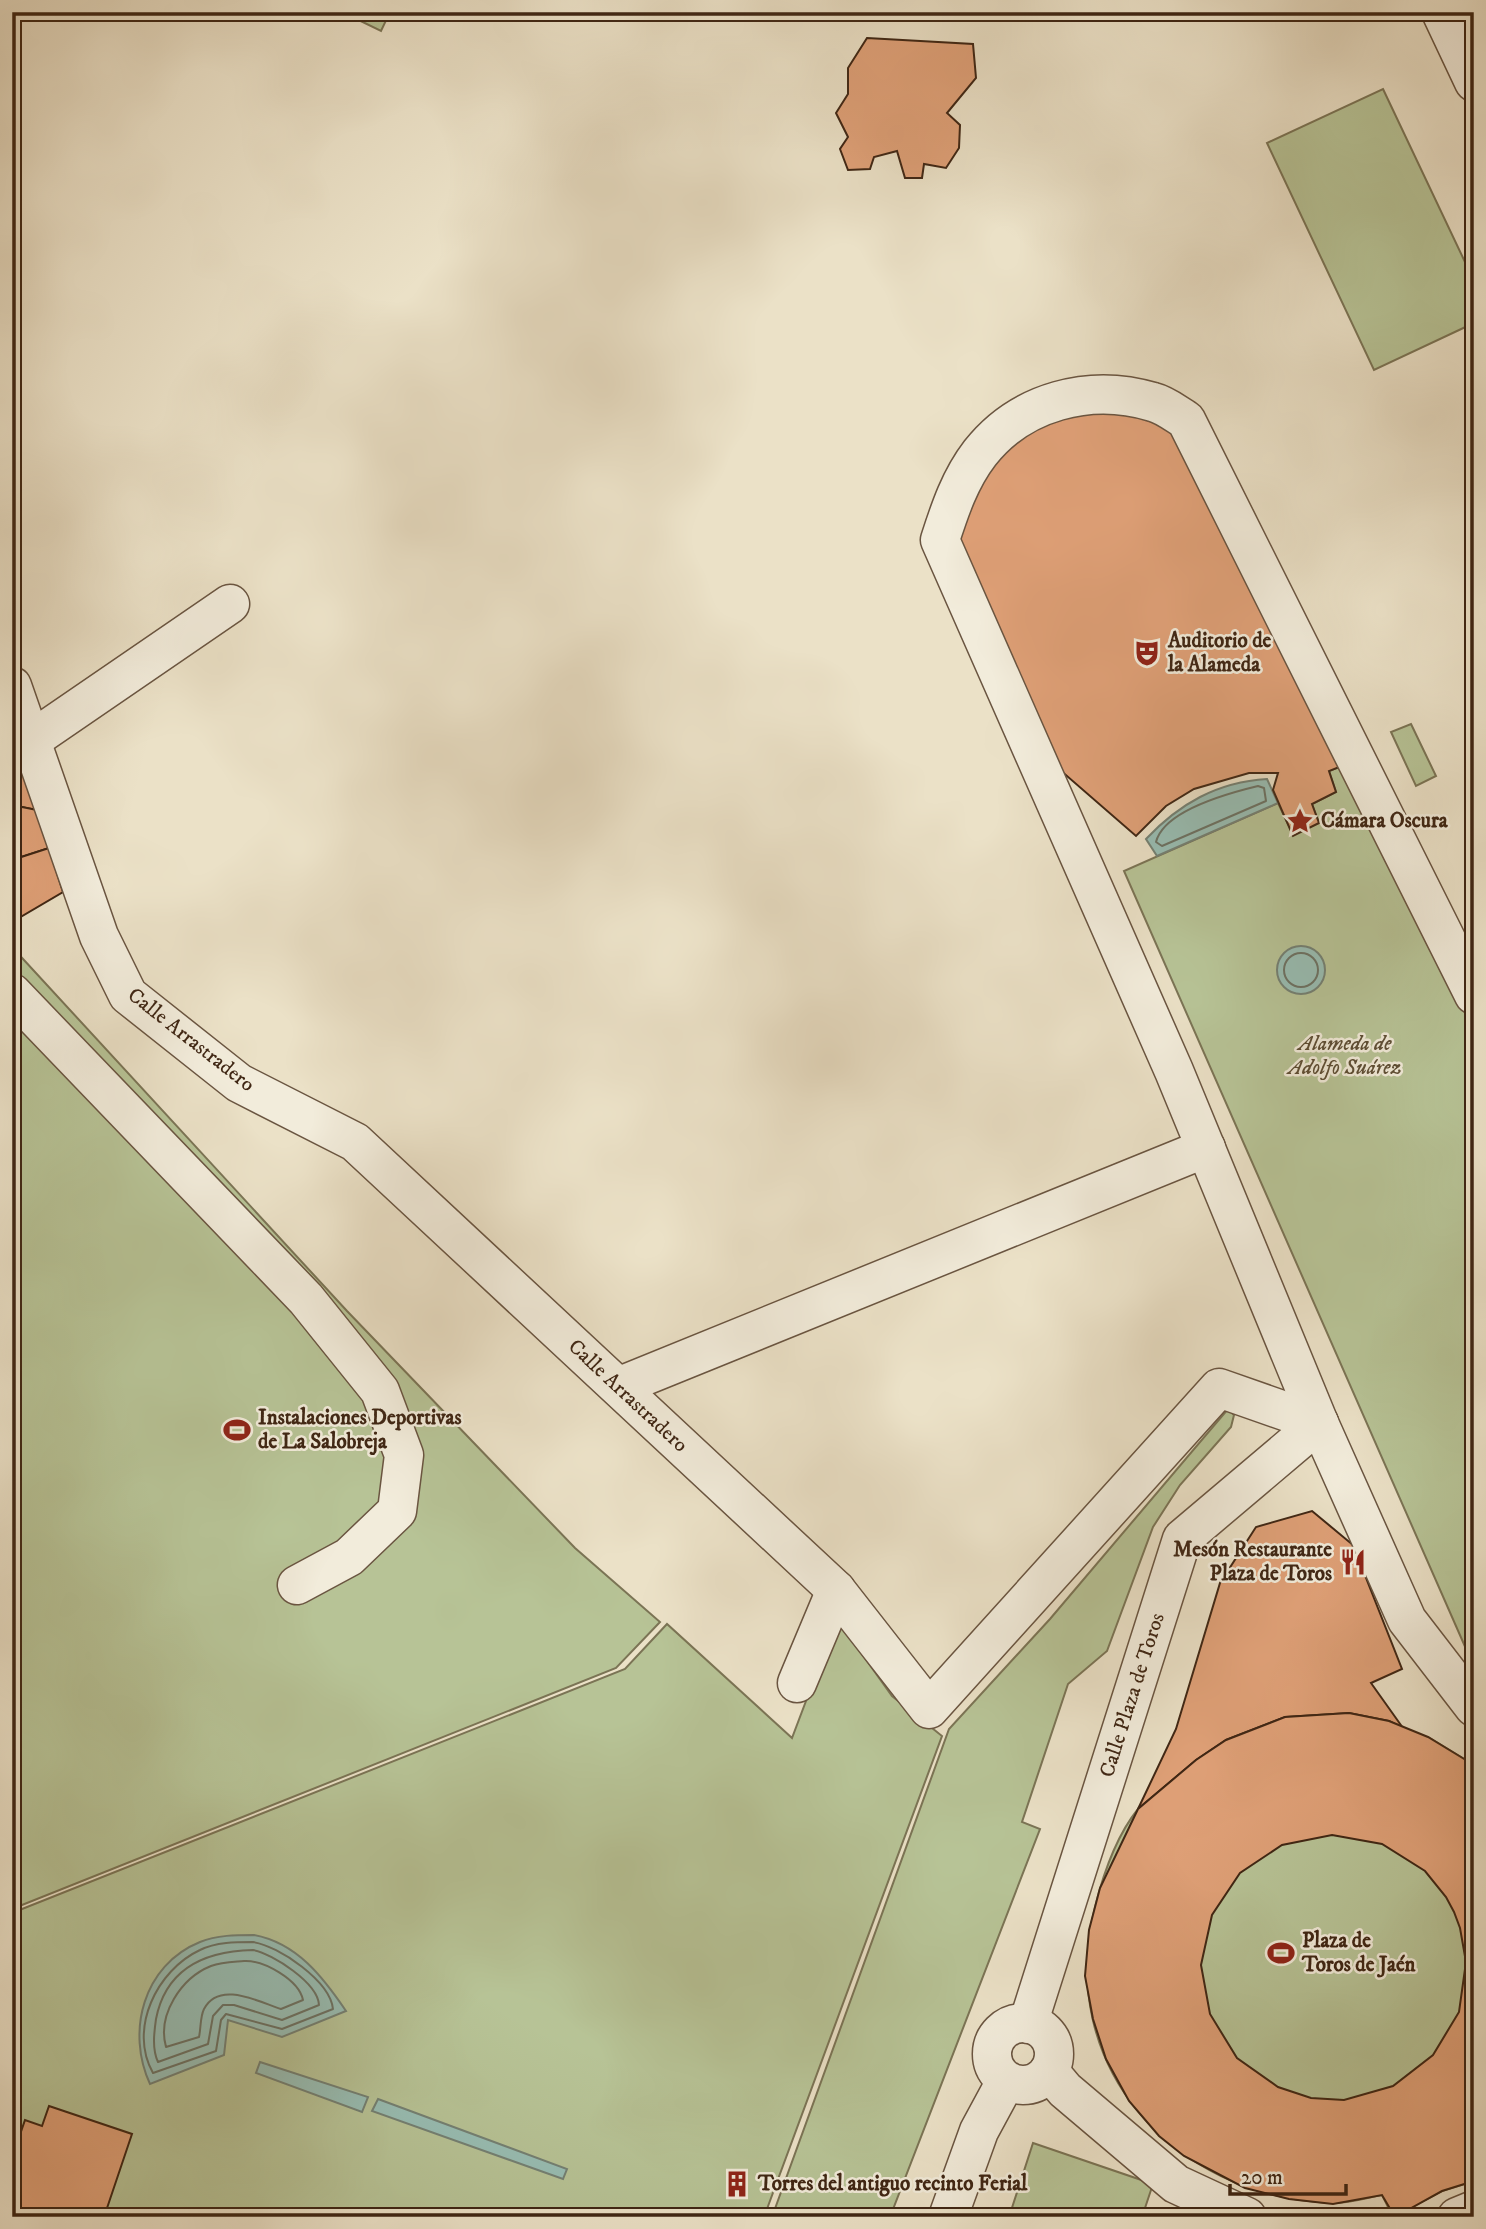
<svg xmlns="http://www.w3.org/2000/svg" width="1486" height="2229" viewBox="0 0 1486 2229" font-family="'IM FELL DW Pica',serif">
  <rect width="100%" height="100%" fill="#ebe1c7"/>
  <filter id="stains"><feTurbulence type="fractalNoise" baseFrequency=".00286" numOctaves="4"/><feColorMatrix values="0 0 0 0 .2 0 0 0 0 .09 0 0 0 0 .02 0 0 0 .5 -.17"/></filter>
  <radialGradient id="worn" r=".72"><stop offset=".6" stop-color="#630" stop-opacity="0"/><stop offset="1" stop-color="#630" stop-opacity=".3"/></radialGradient>
  <!-- green -->
  <g fill="#b7c396" stroke="#7b7455" stroke-width="2">
    <polygon points="342,12 390,12 381,31"/>
    <polygon points="1383,89 1474,281 1474,323 1374,370 1267,143"/>
    <polygon points="1411,724 1436,776 1416,786 1391,732"/>
    <polygon points="1347,764 1474,1031 1474,1667 1124,871 1278,803 1293,835 1319,823 1312,804 1336,792 1329,771"/>
    <polygon points="12,947 347,1311 575,1548 660,1622 616,1668 12,1909"/>
    <polygon points="1228,1409 1234,1415 1231,1427 1180,1485 1153,1527 1107,1651 1068,1684 1022,1822 1040,1829 890,2217 772,2217 949,1729 1050,1619"/>
    <polygon points="837,1619 892,1696 942,1736 764,2217 12,2217 12,1913 625,1669 667,1624 792,1738"/>
    <path d="M1428 1737 1474 1765V2181L1442 2191 1393 2217 1382 2195C1366 2198 1347 2204 1330 2203 1172 2196 1055 2065 1095 1907 1103 1875 1117 1835 1138 1809 1145 1800 1157 1792 1165 1784Z"/>
    <polygon points="1033,2143 1153,2184 1142,2217 1009,2217"/>
  </g>
  <!-- water -->
  <g fill="#98beb4" stroke="#748174" stroke-width="2">
    <path d="M1267 779 1278 803 1157 856 1146 839C1179 804 1217 782 1267 779Z"/>
    <circle cx="1301" cy="970" r="24"/>
    <path d="M254 1935C297 1943 323 1977 346 2011L282 2037 228 2020 224 2055 150 2084C126 2032 143 1965 200 1942 217 1935 236 1935 254 1935Z"/>
    <polygon points="260,2062 368,2097 362,2112 256,2073"/>
    <polygon points="378,2099 567,2169 563,2179 372,2111"/>
  </g>
  <g fill="none" stroke-linecap="round" stroke-linejoin="round">
    <!-- shore -->
    <g stroke="#6c7264" stroke-width="2">
      <path d="M1258 786 1264 788 1266 801 1162 846 1156 842C1164 810 1229 793 1258 786Z"/>
      <circle cx="1301" cy="970" r="17"/>
      <path d="M253 1942C279 1946 330 1981 333 2009L282 2029 226 2014 221 2020 216 2051 153 2073C128 2029 157 1970 200 1950 216 1942 236 1942 253 1942Z"/>
      <path d="M253 1950C273 1954 318 1983 319 2005L282 2020 234 2005H223L213 2016 208 2044 158 2062C152 2049 154 2033 156 2019 166 1968 205 1951 253 1950Z"/>
      <path d="M244 1961C264 1960 299 1980 303 2000L281 2009C259 2002 219 1980 204 2009 200 2017 201 2028 199 2037L166 2047C157 2015 181 1978 211 1966 222 1962 233 1962 244 1961Z"/>
    </g>
  </g>
  <!-- building -->
  <g fill="#dfa077" stroke="#3f2614" stroke-width="2" fill-rule="evenodd">
    <polygon points="867,38 973,44 976,78 947,113 960,125 959,148 946,168 924,164 922,178 905,178 897,151 874,157 870,169 848,170 840,149 848,137 836,113 848,94 848,68"/>
    <polygon points="1093,401 1180,426 1347,764 1329,771 1336,792 1312,804 1319,823 1293,836 1273,790 1278,773 1249,773 1194,789 1166,806 1136,836 1060,770 948,542 1007,432"/>
    <polygon points="12,730 22,761 12,766"/>
    <polygon points="22,761 37,810 12,805 12,766"/>
    <polygon points="12,805 37,810 49,848 12,860"/>
    <polygon points="49,848 63,892 12,922 12,860"/>
    <polygon points="1312,1511 1353,1545 1402,1669 1371,1683 1403,1728 1389,1721 1349,1713 1285,1717 1226,1740 1196,1760 1138,1809 1176,1729 1220,1583 1256,1527"/>
    <path d="M1349 1713 1389 1721 1428 1737 1474 1765V2181L1442 2191 1395 2217 1382 2195 1333 2204 1289 2199 1245 2188 1184 2156 1159 2136 1129 2101 1106 2059 1093 2019 1085 1976 1089 1930 1100 1888 1138 1809 1196 1760 1226 1740 1285 1717ZM1332 1835 1382 1844 1425 1871 1446 1897 1454 1912 1460 1928 1466 1962 1459 2012 1433 2055 1393 2086 1344 2100 1311 2098 1278 2087 1237 2058 1210 2014 1201 1965 1212 1915 1240 1873 1282 1845Z"/>
    <polygon points="49,2106 132,2134 104,2217 12,2217 12,2158 25,2120 42,2126"/>
    <polygon points="734,2174 746,2179 740,2194 728,2188"/>
  </g>
  <g fill="none" stroke-linecap="round" stroke-linejoin="round">
    <!-- minor casing -->
    <g stroke="#6a5541" stroke-width="41">
      <g id="minor">
        <polyline points="1441,12 1474,82"/>
        <path id="s1" d="M12 686 99 936 128 995 239 1083 355 1142 836 1590 929 1709 1219 1388 1319 1423"/>
        <polyline points="33,739 230,604"/>
        <polyline points="12,993 306,1299 380,1391 404,1455 397,1511 349,1557 297,1585"/>
        <path d="M1474 995 1186 420C1176 414 1165 405 1153 402 1090 383 1021 401 980 453 960 479 950 509 940 540L1174 1071 1319 1423 1407 1620 1474 1707"/>
        <polyline points="620,1386 1206,1148"/>
        <polyline points="797,1683 836,1590"/>
        <circle cx="1023" cy="2054" r="31"/>
        <path id="s2" d="M1028 2024 1182 1539 1319 1423"/>
        <polyline points="1049,2071 1065,2090 1176,2184 1247,2217"/>
        <polyline points="948,2217 979,2131 1006,2081"/>
        <polyline points="1457,2217 1474,2210"/>
      </g>
    </g>
    <!-- minor -->
    <use href="#minor" stroke="#f2ecdb" stroke-width="38"/>
  </g>
  <!-- icons -->
  <defs>
    <g id="theatre-bare" transform="scale(2.1)"><path d="M-5-5.5Q0-4 5-5.5V0Q5 5 0 6Q-5 5-5 0ZM-3.3-2.5H-1v1.5H-3.3ZM1-2.5H3.3v1.5H1ZM-2.8 1Q0 5.5 2.8 1Z" fill="#8f2418" stroke="#f2ecdb" stroke-width="2.5" paint-order="stroke"/></g>
    <g id="sight-bare" transform="scale(2.1)"><path d="M0-6L1.8-2.2L6-1.7L2.9 1.2L3.7 5.4L0 3.3L-3.7 5.4L-2.9 1.2L-6-1.7L-1.8-2.2Z" fill="#8f2418" stroke="#f2ecdb" stroke-width="2.5" paint-order="stroke"/></g>
    <g id="stadium-bare" transform="scale(2.1)"><path d="M0-5a6.5 5 0 1 0 0 10a6.5 5 0 1 0 0-10ZM-3.5-1.8h7v3.6h-7Z" fill="#8f2418" stroke="#f2ecdb" stroke-width="2.5" paint-order="stroke"/></g>
    <g id="restaurant-bare" transform="scale(2.1)"><path d="M-5-6h1v4h1v-4h1v4h1v-4h1v5L-1.5 .5V6h-2V.5L-5-1ZM5-6V6H3V1.5H1.5Q1.5-4 5-6Z" fill="#8f2418" stroke="#f2ecdb" stroke-width="2.5" paint-order="stroke"/></g>
    <g id="building-bare" transform="scale(2.1)"><path d="M-4-6H4V6H1V3H-1V6H-4ZM-2.5-4.3h1.7v1.8h-1.7ZM.8-4.3h1.7v1.8H.8ZM-2.5-1h1.7V.8h-1.7ZM.8-1h1.7V.8H.8Z" fill="#8f2418" stroke="#f2ecdb" stroke-width="2.5" paint-order="stroke"/></g>
  </defs>
  <g fill-rule="evenodd">
    <use href="#theatre-bare" x="1147" y="653"/>
    <use href="#sight-bare" x="1300" y="821"/>
    <use href="#stadium-bare" x="237" y="1430"/>
    <use href="#restaurant-bare" x="1353" y="1562"/>
    <use href="#stadium-bare" x="1281" y="1953"/>
    <use href="#building-bare" x="737" y="2184"/>
  </g>
  <g text-anchor="middle" dominant-baseline="central" stroke-width="5" stroke-linejoin="round" paint-order="stroke">
    <!-- poi labels -->
    <g font-size="21" font-weight="bold" fill="#3f2614" stroke="#f2ecdb" text-anchor="start">
      <text x="1168" y="641">Auditorio de<tspan x="1168" dy="24">la Alameda</tspan></text>
      <text x="1321" y="821">Cámara Oscura</text>
      <text x="258" y="1418">Instalaciones Deportivas<tspan x="258" dy="24">de La Salobreja</tspan></text>
      <text x="1332" y="1550" text-anchor="end">Mesón Restaurante<tspan x="1332" dy="24">Plaza de Toros</tspan></text>
      <text x="1302" y="1941">Plaza de<tspan x="1302" dy="24">Toros de Jaén</tspan></text>
      <text x="758" y="2184">Torres del antiguo recinto Ferial</text>
    </g>
    <!-- street labels -->
    <g font-size="21" fill="#3f2614" stroke="#f2ecdb">
      <text transform="translate(191 1040) rotate(38)">Calle Arrastradero</text>
      <text stroke="none"><textPath href="#s1" startOffset="975">Calle Arrastradero</textPath></text>
      <text stroke="none"><textPath href="#s2" startOffset="345">Calle Plaza de Toros</textPath></text>
    </g>
    <!-- park labels -->
    <g font-size="21" font-style="italic" fill="#5d4d34" stroke="#f2ecdb">
      <text x="1345" y="1044">Alameda de<tspan x="1345" dy="24">Adolfo Suárez</tspan></text>
    </g>
  </g>
  <!-- margin -->
  <rect width="1486" height="2229" fill="none" stroke="#ebe1c7" stroke-width="42"/>
  <rect x="14" y="14" width="1458" height="2201" fill="none" stroke="#3f2614" stroke-width="3.5"/>
  <rect x="21" y="21" width="1444" height="2187" fill="none" stroke="#3f2614" stroke-width="2"/>
  <!-- scale -->
  <path d="M1230 2184v10h116v-10" fill="none" stroke="#3f2614" stroke-width="3.5"/>
  <text x="1241" y="2184" font-size="21" fill="#3f2614" stroke="#f2ecdb" stroke-width="5" paint-order="stroke">20 m</text>
  <rect width="100%" height="100%" filter="url(#stains)"/>
  <rect width="100%" height="100%" fill="url(#worn)"/>
</svg>
